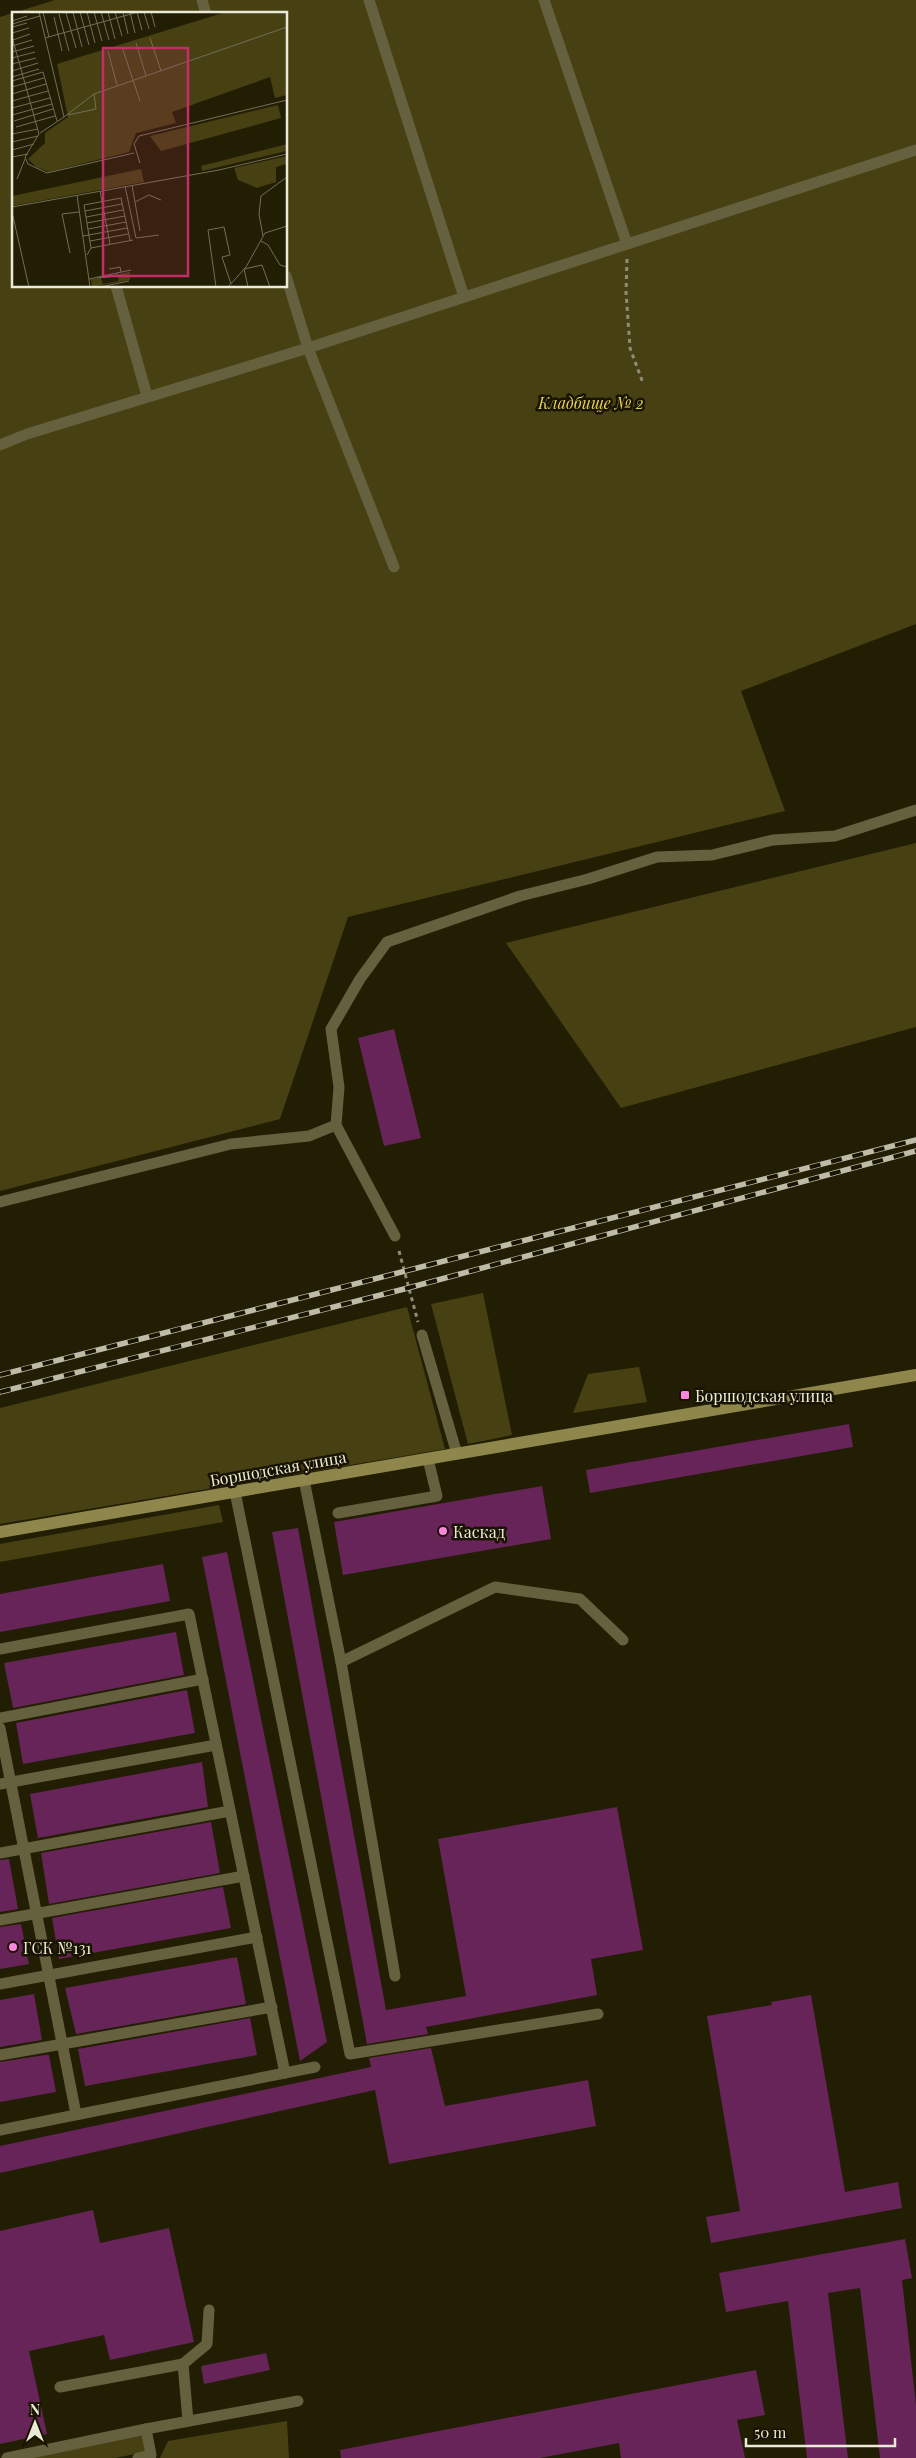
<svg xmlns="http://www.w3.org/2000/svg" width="916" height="2458" viewBox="0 0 916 2458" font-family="'Playfair Display',serif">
  <rect width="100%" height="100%" fill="#221e03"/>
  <!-- green -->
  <g fill="#474012" fill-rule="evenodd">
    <path d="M55 0H916V624L741 691 785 811 348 917 280 1119 0 1191V17ZM14 14H286V286H14Z"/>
    <polygon points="916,843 916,1027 621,1108 506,943"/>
    <polygon points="483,1293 512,1435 468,1444 431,1304"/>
    <polygon points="407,1307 445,1449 0,1524 0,1408"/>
    <polygon points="639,1367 647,1402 573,1413 588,1374"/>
    <polygon points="219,1505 223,1522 0,1562 0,1544"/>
    <polygon points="287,2421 289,2458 160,2458 168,2441"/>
    <polygon points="142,2434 145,2452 115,2458 32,2458"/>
  </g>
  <!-- building -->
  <g fill="#662458">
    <polygon points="394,1029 421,1138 384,1146 358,1038"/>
    <polygon points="849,1424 853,1447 590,1493 586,1470"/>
    <polygon points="542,1486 551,1539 343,1575 334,1522"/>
    <polygon points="298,1528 386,2010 466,1996 438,1839 617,1807 643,1950 591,1959 597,1995 426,2027 428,2034 367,2044 272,1532"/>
    <polygon points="227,1552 327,2042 300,2061 202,1557"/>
    <polygon points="163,1564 170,1601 0,1632 0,1594"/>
    <polygon points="176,1632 184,1675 13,1708 4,1663"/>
    <polygon points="187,1690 195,1733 23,1764 16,1723"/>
    <polygon points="202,1762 208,1807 38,1838 30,1794"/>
    <polygon points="211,1822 220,1873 49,1904 41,1853"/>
    <polygon points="9,1859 18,1909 0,1912 0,1860"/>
    <polygon points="223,1887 231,1928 59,1959 52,1918"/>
    <polygon points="21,1924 29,1964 0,1969 0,1927"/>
    <polygon points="237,1957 246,2004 76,2034 65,1988"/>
    <polygon points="34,1994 42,2040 0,2047 0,2000"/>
    <polygon points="811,1995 845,2192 898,2182 902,2208 711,2243 706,2217 740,2211 707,2016 772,2005 771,2002"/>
    <polygon points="250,2018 257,2055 85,2086 78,2049"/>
    <polygon points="431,2048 445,2106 588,2080 596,2126 389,2164 375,2090 0,2173 0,2146 371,2067 369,2058"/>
    <polygon points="45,2055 49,2055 56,2092 0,2102 0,2062"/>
    <polygon points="93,2210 100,2243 169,2228 194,2342 110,2360 104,2335 29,2351 47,2434 0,2444 0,2231"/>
    <polygon points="905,2239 912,2278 902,2280 916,2405 916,2458 880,2458 860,2288 828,2293 848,2458 807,2458 788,2301 726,2312 719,2273"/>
    <polygon points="266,2353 270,2370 204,2384 201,2366"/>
    <polygon points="756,2370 765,2415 737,2420 745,2458 621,2458 619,2443 540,2458 341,2458 340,2450"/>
  </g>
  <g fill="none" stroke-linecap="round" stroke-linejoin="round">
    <!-- path -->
    <g stroke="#908d77" stroke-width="3" stroke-dasharray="4 4" stroke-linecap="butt">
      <polyline points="627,259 626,292 630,348 643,383"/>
      <polyline points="399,1251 418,1322"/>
    </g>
    <!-- lane -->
    <g stroke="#65603d" stroke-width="11">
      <polyline points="202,0 206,14"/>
      <polyline points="369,0 464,297"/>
      <polyline points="544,0 627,244"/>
      <polyline points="286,276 308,348 394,567"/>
      <polyline points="116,286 147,396"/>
      <polyline points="0,445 27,434 308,348 916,150"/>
      <polyline points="0,1202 231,1144 309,1136 336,1125"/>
      <polyline points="395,1236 336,1125 339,1087 331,1029 360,979 387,942 520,896 588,879 657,857 712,855 773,840 835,836 916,810"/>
      <polyline points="422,1335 457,1454"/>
      <polyline points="304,1480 341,1662 395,1976"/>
      <polyline points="235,1492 350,2054 598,2014"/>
      <polyline points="338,1513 437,1496 428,1459"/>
      <polyline points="0,1649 189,1614 285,2073"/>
      <polyline points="341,1662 495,1587 580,1599 623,1640"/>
      <polyline points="0,1718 203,1679"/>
      <polyline points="0,1728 76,2114"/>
      <polyline points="0,1784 216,1745"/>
      <polyline points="0,1853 230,1811"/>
      <polyline points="0,1920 244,1876"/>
      <polyline points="0,1984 257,1937"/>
      <polyline points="0,2055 272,2007"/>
      <polyline points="0,2130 315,2067"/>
      <polyline points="183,2364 207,2344 209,2310"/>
      <polyline points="60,2387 183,2364 188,2421"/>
      <polyline points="7,2458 146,2429 298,2401"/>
      <polyline points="138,2458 151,2455 146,2429"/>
    </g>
    <!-- secondary -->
    <polyline stroke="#8f864c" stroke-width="12" points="0,1532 916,1375"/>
    <!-- rail casing -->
    <g stroke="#bebba8" stroke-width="5.5">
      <g id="rail">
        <polyline points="0,1375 916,1140"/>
        <polyline points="0,1392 408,1288 916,1151"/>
      </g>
    </g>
    <!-- rail -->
    <use href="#rail" stroke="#191400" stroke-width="4" stroke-dasharray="11" stroke-linecap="butt"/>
  </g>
  <!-- markers -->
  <g fill="#fd86e1" stroke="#191400" stroke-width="2">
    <rect x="680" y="1390" width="10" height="10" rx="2.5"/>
    <circle cx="443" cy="1531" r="5"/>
    <circle cx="13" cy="1947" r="5"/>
  </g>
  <g text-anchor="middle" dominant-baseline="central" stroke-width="5" stroke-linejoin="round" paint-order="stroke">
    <!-- park labels -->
    <g font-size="16" font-style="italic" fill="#e7d455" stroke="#191400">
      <text x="591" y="402">Кладбище № 2</text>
    </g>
    <!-- poi labels -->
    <g font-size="16" fill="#ebe9d8" stroke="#191400" text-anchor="start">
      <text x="695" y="1395">Боршодская улица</text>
      <text x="453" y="1531">Каскад</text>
      <text x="23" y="1947">ГСК №131</text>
    </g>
    <!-- street labels -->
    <g font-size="16" fill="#ebe9d8" stroke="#191400">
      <text transform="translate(278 1468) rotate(-10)">Боршодская улица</text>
    </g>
  </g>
  <!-- overview -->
  <g transform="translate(12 12)">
    <rect width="275" height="275" fill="#221e03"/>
    <path d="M214 0H275V83L263 86 258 65 160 100 164 111 124 121 117 140 37 160 24 155 16 147 33 131V121L56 105 45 52ZM266 93 269 106 149 139 138 124ZM275 132V139L190 159 189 154ZM275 144V152L264 155V170L245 176 226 168 222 156ZM129 157 132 170 0 194V184ZM118 260V268L80 275 79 267 89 266 91 272 106 269 107 262Z" fill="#474012"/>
    <path fill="none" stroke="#726f58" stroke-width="1" d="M27 0 52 105 28 121M31 0 37 25M61 0 70 35M68 0 77 33M75 0 83 31M82 0 90 29M89 0 97 28M96 0 103 27M103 0 110 24M111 0 116 22M118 0 123 21M125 0 130 18M132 0 137 17M139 0 143 15M54 1 64 36M47 2 57 39M42 5 50 39M0 9 15 4M0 12 28 4M0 15 15 11M0 21 17 16M0 25 27 122 13 145 16 152 35 161 122 141M33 26 126 0M138 26 149 59M1 28 18 22M124 31 134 64M0 34 20 28M110 35 128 89M96 39 105 73M0 40 22 34M0 46 23 40M0 52 24 46M0 59 26 51M0 65 27 57M0 69 31 60 45 109M0 75 32 66M0 82 34 72M82 82 275 15M0 89 36 79M0 96 38 86M0 103 40 92M52 105 82 82 84 97 56 103M2 109 41 97M4 115 43 104M0 122 26 117M0 130 26 124M0 138 22 132M0 145 16 142M128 151 122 132 127 124 275 88M5 167 13 147M120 173 128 219M113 174 124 226 147 223M88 179 98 232M65 183 78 275M123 190 137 183 149 188M0 195 207 158 275 142M73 199 110 192M0 200 17 275M74 205 111 198M75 211 113 204M76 217 114 210M71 224 115 216M251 224 247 202 249 184 275 165M78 229 116 222M249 229 256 233 268 253 275 255M79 236 72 193 109 186 118 228M58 241 50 202 67 200M75 243 79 236 121 228M97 257 108 255 109 260M85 266 105 264V261M77 267 119 258M88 275 117 269M204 275 196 218 212 215 218 243 210 245 219 272M216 275 234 255 253 221 275 214M236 275 232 257 250 253 258 275"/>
    <path fill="#c62d68" fill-opacity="0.15" stroke="#c62d68" stroke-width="2.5" d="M91 36H176V264H91Z"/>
    <rect width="275" height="275" fill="none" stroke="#ebe9d8" stroke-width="2.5"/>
  </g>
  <!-- north arrow -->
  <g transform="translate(35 2423)" stroke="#191400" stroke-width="4" paint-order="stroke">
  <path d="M0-4L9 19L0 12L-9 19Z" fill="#ebe9d8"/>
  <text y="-8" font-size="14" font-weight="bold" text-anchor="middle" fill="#ebe9d8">N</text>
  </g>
  <!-- scale -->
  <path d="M746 2438v8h149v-8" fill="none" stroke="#ebe9d8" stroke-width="2.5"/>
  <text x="754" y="2438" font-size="15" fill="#ebe9d8" stroke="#191400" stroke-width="4" paint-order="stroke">50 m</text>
</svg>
